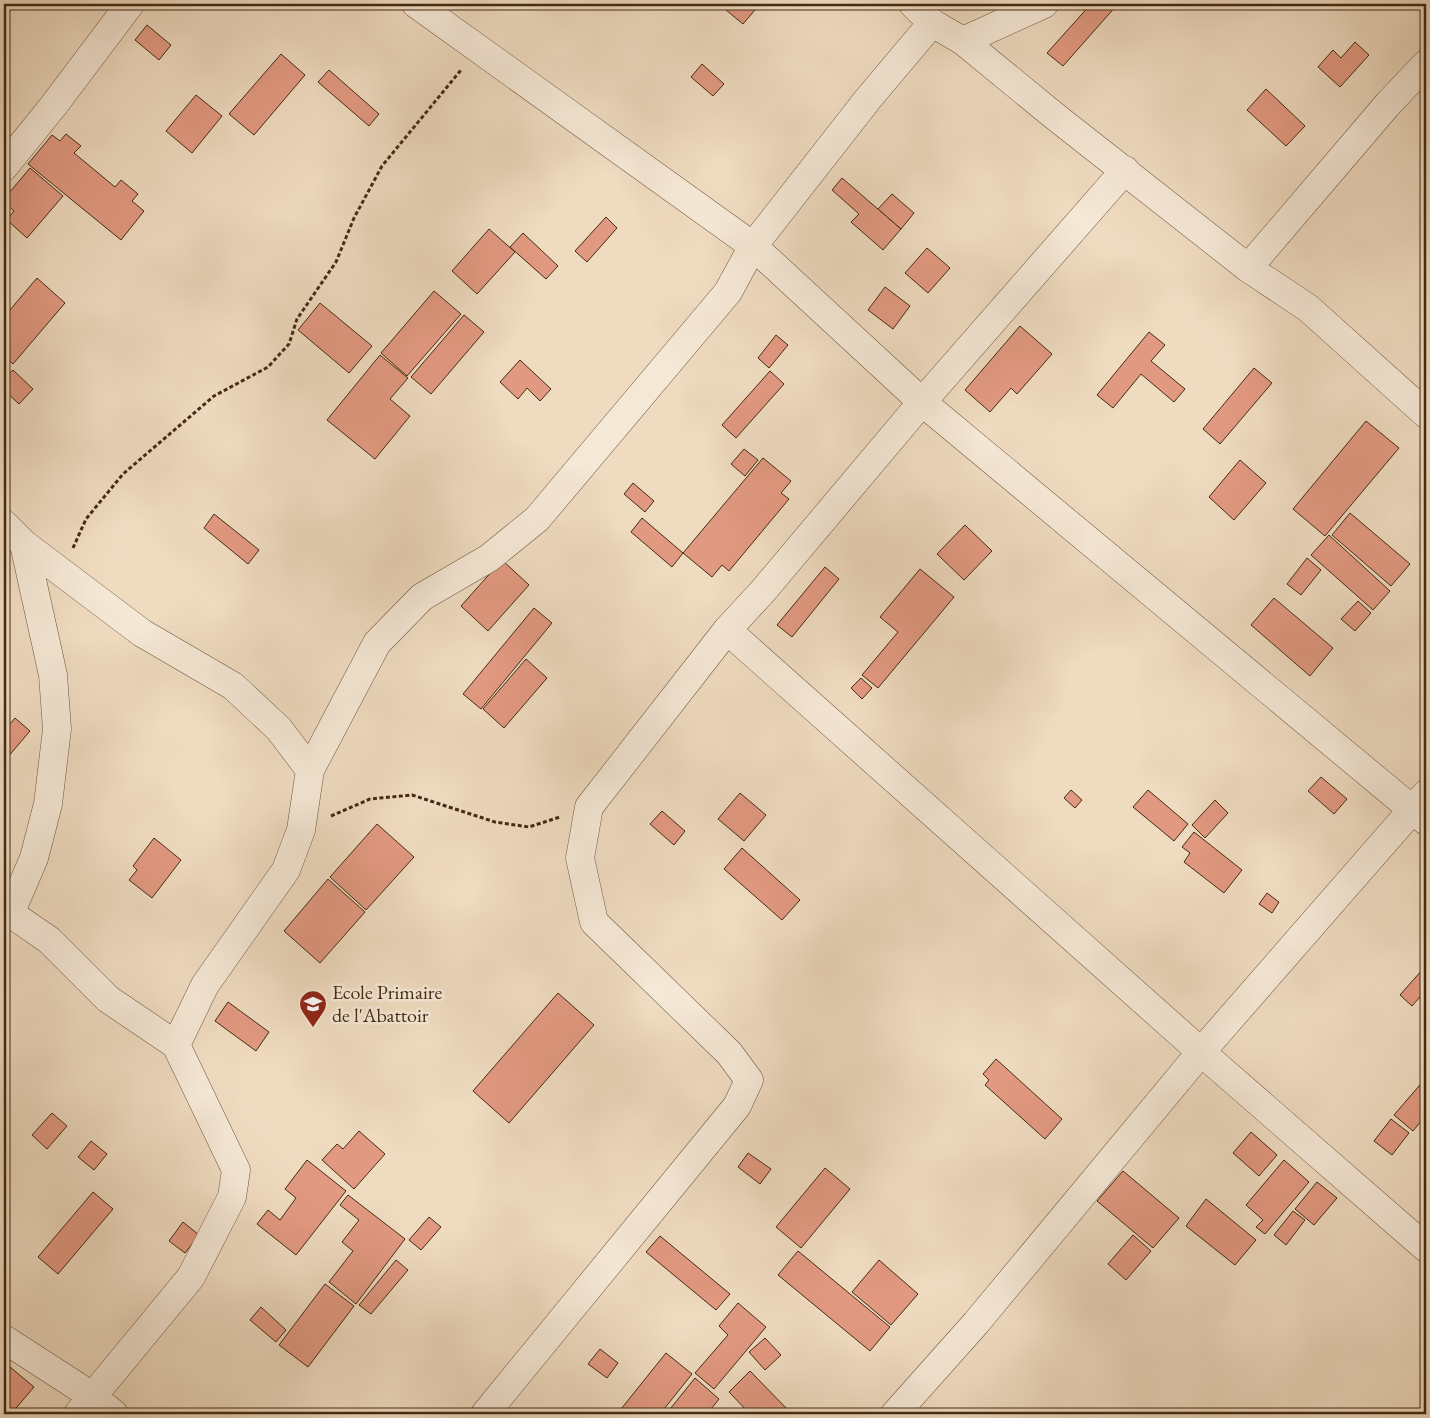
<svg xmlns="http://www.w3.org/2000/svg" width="1430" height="1418" viewBox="0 0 1430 1418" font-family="'EB Garamond',serif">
  <rect width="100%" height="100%" fill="#efdbc0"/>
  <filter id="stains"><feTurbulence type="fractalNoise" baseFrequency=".004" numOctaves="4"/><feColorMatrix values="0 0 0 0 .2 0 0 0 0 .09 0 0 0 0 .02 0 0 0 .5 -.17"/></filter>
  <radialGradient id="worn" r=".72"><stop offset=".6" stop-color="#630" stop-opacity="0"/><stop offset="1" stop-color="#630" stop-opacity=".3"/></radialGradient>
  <!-- building -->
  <g fill="#e29981" stroke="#432b13">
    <polygon points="732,4 760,4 743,24 726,10"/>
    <polygon points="1091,4 1117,5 1063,66 1047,53"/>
    <polygon points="147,25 171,45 159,60 135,40"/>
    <polygon points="1355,42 1369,55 1340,87 1318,67 1333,50 1341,58"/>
    <polygon points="281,54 305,75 254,135 229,114"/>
    <polygon points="702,64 724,84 713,96 691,77"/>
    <polygon points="329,70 379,114 369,126 318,82"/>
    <polygon points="1266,89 1305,126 1286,146 1247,110"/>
    <polygon points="196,95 222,116 192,153 166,131"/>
    <polygon points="66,134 81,146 74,153 115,187 121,180 138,194 132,201 144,211 121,240 28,164 52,135 60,141"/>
    <polygon points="30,168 63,196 27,238 7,220 14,211 4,202 4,199"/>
    <polygon points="842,178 901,229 883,250 851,222 859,214 832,190"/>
    <polygon points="892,194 914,213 901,229 878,209"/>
    <polygon points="606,217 617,228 587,262 575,251"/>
    <polygon points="489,229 515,252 477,294 452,271"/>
    <polygon points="523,233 558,266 546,279 510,247"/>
    <polygon points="927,248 950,268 928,293 905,273"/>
    <polygon points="37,278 65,303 13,364 4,356 4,317"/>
    <polygon points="885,287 910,306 893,329 868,310"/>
    <polygon points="434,291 461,314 407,376 381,353"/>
    <polygon points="320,303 372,346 349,373 298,330"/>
    <polygon points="464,315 484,332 431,394 411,377"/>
    <polygon points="1020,326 1052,354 1017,394 1011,388 990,412 965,390"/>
    <polygon points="1149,332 1165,345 1151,361 1185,389 1174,402 1141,374 1113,408 1097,395"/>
    <polygon points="776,335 788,345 769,368 758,358"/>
    <polygon points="380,355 408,378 390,399 410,416 375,459 327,420"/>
    <polygon points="520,360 551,389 540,401 527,388 518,399 500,382"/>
    <polygon points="1254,368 1272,383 1220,444 1203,429"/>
    <polygon points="13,370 33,389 19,404 4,390 4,379"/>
    <polygon points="770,371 784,384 736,438 722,425"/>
    <polygon points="1366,421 1399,448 1325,536 1293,509"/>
    <polygon points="744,449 758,460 745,476 731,464"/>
    <polygon points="763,458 791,481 781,493 789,499 729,571 722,565 712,577 683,553"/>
    <polygon points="1240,460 1266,483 1234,520 1209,497"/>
    <polygon points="633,483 654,501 645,512 624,494"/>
    <polygon points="1350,513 1410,564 1391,586 1332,535"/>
    <polygon points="214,514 259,550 248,564 204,528"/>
    <polygon points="642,518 683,553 672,567 631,532"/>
    <polygon points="965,525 992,551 964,580 937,554"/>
    <polygon points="1329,535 1390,591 1373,610 1311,555"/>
    <polygon points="1307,558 1321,570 1301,595 1287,584"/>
    <polygon points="502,560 529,585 488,631 461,606"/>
    <polygon points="825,567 839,579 792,637 777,625"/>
    <polygon points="920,569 954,597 878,688 862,675 898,632 880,617"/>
    <polygon points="1274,598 1333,648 1310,676 1251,625"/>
    <polygon points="1358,601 1371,613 1355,631 1341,619"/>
    <polygon points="534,608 552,623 481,709 463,694"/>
    <polygon points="526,659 547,678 504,728 483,709"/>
    <polygon points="861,678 872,688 862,699 851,688"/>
    <polygon points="15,718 30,731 7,758 4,755 4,731"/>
    <polygon points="1321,777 1347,799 1334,814 1308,791"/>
    <polygon points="1071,790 1082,800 1075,808 1064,798"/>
    <polygon points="1148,790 1188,824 1174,841 1133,807"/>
    <polygon points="740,793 766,815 744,841 718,819"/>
    <polygon points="1215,800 1228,813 1205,838 1192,825"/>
    <polygon points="662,811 685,831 674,845 650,824"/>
    <polygon points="377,824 414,857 366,910 330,877"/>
    <polygon points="1194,832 1242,870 1224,893 1184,862 1190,853 1182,847"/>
    <polygon points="154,838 181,860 152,898 129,880 137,870 133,866"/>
    <polygon points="742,848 800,900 782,920 724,869"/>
    <polygon points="328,879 365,912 320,963 284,931"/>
    <polygon points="1267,893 1279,902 1272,913 1259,904"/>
    <polygon points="1423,969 1426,972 1426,990 1412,1006 1400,995"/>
    <polygon points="558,993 594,1025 509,1123 473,1091"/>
    <polygon points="228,1002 269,1032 256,1051 215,1021"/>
    <polygon points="996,1059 1062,1119 1045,1139 985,1085 989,1080 983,1074"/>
    <polygon points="1425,1079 1426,1115 1413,1131 1394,1115"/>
    <polygon points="52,1113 67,1126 47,1149 32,1135"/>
    <polygon points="1391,1119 1409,1133 1392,1155 1374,1141"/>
    <polygon points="359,1131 385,1154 354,1189 322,1160 337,1144 343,1149"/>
    <polygon points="1251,1132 1277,1155 1259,1176 1233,1153"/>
    <polygon points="91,1141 107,1154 94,1170 78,1157"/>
    <polygon points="748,1153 771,1169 760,1184 738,1167"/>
    <polygon points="307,1160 346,1191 296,1255 257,1224 268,1210 280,1220 296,1198 285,1189"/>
    <polygon points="1284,1160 1309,1182 1265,1234 1256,1227 1263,1220 1246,1205"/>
    <polygon points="825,1168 850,1189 801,1248 776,1227"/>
    <polygon points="1123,1171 1179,1218 1153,1248 1097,1201"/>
    <polygon points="1317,1182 1337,1198 1314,1225 1295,1209"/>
    <polygon points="93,1192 113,1209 58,1274 38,1257"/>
    <polygon points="348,1195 405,1239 356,1304 329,1282 353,1251 342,1242 359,1220 340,1205"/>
    <polygon points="1206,1199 1256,1240 1235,1265 1186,1226"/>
    <polygon points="1293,1211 1305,1220 1286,1245 1274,1235"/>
    <polygon points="429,1217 441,1227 421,1250 409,1240"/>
    <polygon points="183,1222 199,1235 185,1253 169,1241"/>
    <polygon points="1133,1235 1151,1251 1126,1280 1108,1264"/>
    <polygon points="660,1236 730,1294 716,1310 646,1252"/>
    <polygon points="798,1251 890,1327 870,1351 778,1275"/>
    <polygon points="396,1260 408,1270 371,1314 359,1305"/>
    <polygon points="879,1260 918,1294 891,1325 852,1292"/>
    <polygon points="325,1284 354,1306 308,1367 279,1345"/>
    <polygon points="738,1303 766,1327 714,1389 695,1373 728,1335 719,1326"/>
    <polygon points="261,1307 286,1330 276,1342 250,1320"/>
    <polygon points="765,1338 781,1355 765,1370 749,1352"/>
    <polygon points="600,1349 618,1363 607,1378 588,1364"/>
    <polygon points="666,1353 692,1374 660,1414 617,1414"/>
    <polygon points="4,1362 34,1387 11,1414 4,1414"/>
    <polygon points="750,1371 788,1410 784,1414 750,1414 729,1392"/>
    <polygon points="695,1378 719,1399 707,1414 666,1414"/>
  </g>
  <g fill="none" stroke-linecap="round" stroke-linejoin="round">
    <!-- minor casing -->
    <g stroke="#6e573e" stroke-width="29">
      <g id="minor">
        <polyline points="416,4 753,246 922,402 1426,821"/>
        <polyline points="913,4 932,23 963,41 1044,4"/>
        <polyline points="963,41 1057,118 1248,268 1308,308 1426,414"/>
        <polyline points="4,167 54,105 130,4"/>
        <polyline points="1248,268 1388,104 1426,64"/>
        <polyline points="4,524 24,544 53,675 57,729 48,804 34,858 10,914"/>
        <polyline points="24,544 142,633 233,686 279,729 310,770 301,830 286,870 205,985 176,1045"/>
        <polyline points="727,630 1201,1052 1426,1248"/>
        <polyline points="310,770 377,643 422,597 489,558 537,519 728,292 753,246 868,99 932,23"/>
        <polyline points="4,909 49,940 108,999 176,1045 236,1170 232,1197 191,1277 78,1414"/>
        <polyline points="4,1339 92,1396 114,1414"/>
        <polyline points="485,1414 737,1106 749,1080 729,1053 594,922 580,858 589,807 727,630 763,591 922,402 1125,170"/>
        <polyline points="895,1414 976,1323 1201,1052 1426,794"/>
      </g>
    </g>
    <!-- path -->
    <g stroke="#432b13" stroke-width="3" stroke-dasharray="4 2.5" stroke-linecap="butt">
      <polyline points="73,548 86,519 123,474 214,396 268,367 289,344 297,319 336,262 354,218 382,166 461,70"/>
      <polyline points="331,816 370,799 412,795 495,822 529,827 560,817"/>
    </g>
    <!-- minor -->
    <use href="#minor" stroke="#f5e8d6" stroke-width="28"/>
  </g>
  <!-- icons -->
  <defs>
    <g id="school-pin" transform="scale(1.4375)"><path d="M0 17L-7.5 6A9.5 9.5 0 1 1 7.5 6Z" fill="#8f2418" stroke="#f5e8d6"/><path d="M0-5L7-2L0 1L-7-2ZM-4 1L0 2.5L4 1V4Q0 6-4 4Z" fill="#fff"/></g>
  </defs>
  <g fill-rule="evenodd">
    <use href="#school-pin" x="313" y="1004"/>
  </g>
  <g text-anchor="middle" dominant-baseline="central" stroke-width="5" stroke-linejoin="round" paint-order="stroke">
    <!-- poi labels -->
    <g font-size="20" fill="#432b13" stroke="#f5e8d6" text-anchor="start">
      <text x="332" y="992">Ecole Primaire<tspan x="332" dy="23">de l'Abattoir</tspan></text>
    </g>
  </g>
  <!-- margin -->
  <rect width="1430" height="1418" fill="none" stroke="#efdbc0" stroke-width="20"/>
  <rect x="5" y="5" width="1420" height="1408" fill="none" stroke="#432b13" stroke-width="2.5"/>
  <rect x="10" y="10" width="1410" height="1398" fill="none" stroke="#432b13"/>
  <rect width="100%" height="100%" filter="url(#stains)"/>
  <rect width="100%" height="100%" fill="url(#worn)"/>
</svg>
